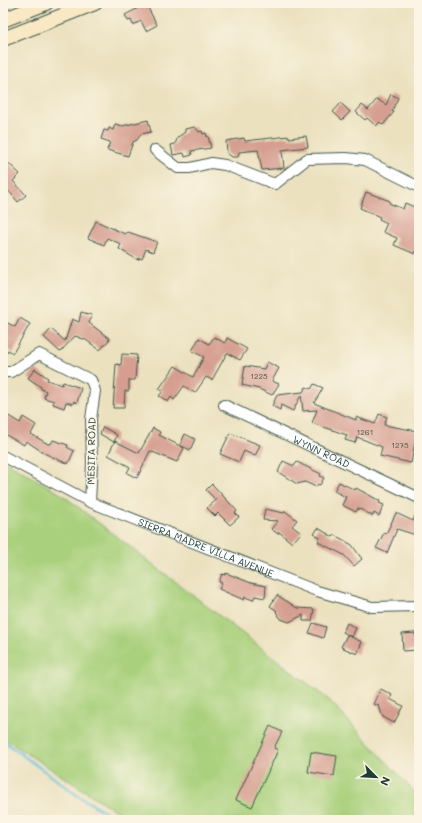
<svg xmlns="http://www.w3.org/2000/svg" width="422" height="823" viewBox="0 0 422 823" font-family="Mali,sans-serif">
  <rect width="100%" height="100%" fill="#fcf5e5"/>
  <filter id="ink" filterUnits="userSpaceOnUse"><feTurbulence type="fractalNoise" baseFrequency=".025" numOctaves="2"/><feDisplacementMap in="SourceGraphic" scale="8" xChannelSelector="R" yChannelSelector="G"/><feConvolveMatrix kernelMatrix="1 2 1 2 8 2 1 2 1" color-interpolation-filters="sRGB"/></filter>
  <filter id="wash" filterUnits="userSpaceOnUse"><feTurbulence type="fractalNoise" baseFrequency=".012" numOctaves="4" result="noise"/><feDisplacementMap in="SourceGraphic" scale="16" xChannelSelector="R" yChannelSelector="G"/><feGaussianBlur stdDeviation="0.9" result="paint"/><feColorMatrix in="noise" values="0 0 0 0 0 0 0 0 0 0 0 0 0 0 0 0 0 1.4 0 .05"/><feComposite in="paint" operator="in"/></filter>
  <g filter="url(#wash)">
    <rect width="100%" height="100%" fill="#ebe1bf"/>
    <!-- green -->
    <polygon fill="#a9d07b" stroke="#648658" points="3,460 61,494 329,700 419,797 419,820 130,820 3,738"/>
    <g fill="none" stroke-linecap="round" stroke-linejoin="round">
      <!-- stream -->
      <polyline stroke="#60bfde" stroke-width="2.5" points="3,741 80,797 119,820"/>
    </g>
    <g id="blocks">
      <!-- building -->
      <g fill="#d59e90">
        <polygon points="146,4 157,25 146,31 141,21 133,25 131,20 128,21 125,15"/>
        <polygon points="391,94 398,98 392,111 394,112 383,125 380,122 376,126 367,118 365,120 356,112 362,105 368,110 377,99 386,105"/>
        <polygon points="341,103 350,112 342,120 333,112"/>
        <polygon points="148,120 151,132 141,134 137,140 133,142 128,156 107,150 110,142 101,139 104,130 108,131 109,128 113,130 115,124 122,126"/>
        <polygon points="195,127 199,132 202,131 203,134 206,133 207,137 208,136 211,148 191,151 192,155 185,157 184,153 173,155 171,145 175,144 178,137 185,132 185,129"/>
        <polygon points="289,136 289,138 306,136 308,147 282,150 284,168 262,170 258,150 239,152 238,157 232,157 227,153 226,141 244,138 245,141"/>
        <polygon points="3,158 20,174 13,181 26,195 18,202 3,184"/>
        <polygon points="366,192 390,201 389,203 403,209 405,203 419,209 419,245 415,254 394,245 397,238 383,232 387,223 379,219 380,217 360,208"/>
        <polygon points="96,221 125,234 128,232 157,242 153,252 146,249 142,259 139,258 138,260 119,249 121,244 107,238 104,245 88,238"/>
        <polygon points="81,312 92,315 89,323 110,339 100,350 86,340 75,336 60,352 44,337 51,329 65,341 72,319 79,322"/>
        <polygon points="20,318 30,324 13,353 8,350 3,358 3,327 6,322 15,327"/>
        <polygon points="214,337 225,343 227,338 247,349 240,360 227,353 212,380 206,377 195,393 184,386 174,400 171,397 168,402 161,397 159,396 163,391 159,389 175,366 193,377 204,357 192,351 199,338 209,344"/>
        <polygon points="122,354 137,355 135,380 129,380 129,391 125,391 124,408 113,408 116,364 121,365"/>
        <polygon points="267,362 279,368 272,381 279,384 272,395 259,389 242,385 245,366 264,369"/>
        <polygon points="35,369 48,378 47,380 62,385 63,382 81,388 77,403 74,401 73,404 66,402 64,408 53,404 54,401 44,398 46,391 41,389 41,387 28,378"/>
        <polygon points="314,384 323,388 314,403 356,420 356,417 375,424 379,414 387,417 384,425 417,431 411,463 380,456 382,447 357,437 355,443 345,440 347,435 312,423 317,410 303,411 301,395 293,411 281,405 280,410 272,406 277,395 303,392 306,387 311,389"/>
        <polygon points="7,415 20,423 23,417 36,425 31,434 48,444 51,444 53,440 68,445 67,447 74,451 68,464 46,454 26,441 24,445 6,435 3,432 3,421"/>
        <polygon points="103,427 117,435 114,442 100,434"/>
        <polygon points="153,428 160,432 159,435 184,448 177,462 150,451 137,478 127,473 130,467 108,455 115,441 139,453"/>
        <polygon points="230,433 260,445 255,456 244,451 239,462 220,454"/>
        <polygon points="185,434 195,439 190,450 180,445"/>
        <polygon points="283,461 294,466 297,462 321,474 320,476 324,478 320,485 318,484 316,487 305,482 297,484 278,472"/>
        <polygon points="339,482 355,490 356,488 380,501 379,503 384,505 379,516 374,513 373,516 358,508 356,512 342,505 346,497 334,491"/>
        <polygon points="212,484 237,511 235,513 239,517 230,525 218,513 215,516 207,508 216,500 206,490"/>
        <polygon points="419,506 419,536 397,529 387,553 376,548 384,533 386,534 396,513 413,521"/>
        <polygon points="265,509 284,513 285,511 297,520 292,526 301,533 292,543 279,532 278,534 271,529 278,521 263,520"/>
        <polygon points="318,528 333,537 335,535 352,545 362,559 354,566 344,555 318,542 320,538 314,534"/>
        <polygon points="226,573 251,583 266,586 265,598 255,596 253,600 245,597 244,600 219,589 222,583 219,582 222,574 225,575"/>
        <polygon points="277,595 297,608 314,609 312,621 303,621 303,615 289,622 281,619 276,612 277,611 270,606"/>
        <polygon points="313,623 326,627 323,638 309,633"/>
        <polygon points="347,623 356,628 352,637 343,632"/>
        <polygon points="415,633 415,635 419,635 419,650 403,651 402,634"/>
        <polygon points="347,635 362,642 357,654 341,647"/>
        <polygon points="381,689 392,695 390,699 403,706 394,723 383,717 379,706 374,704"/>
        <polygon points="270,726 282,732 274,748 278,750 252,807 236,800"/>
        <polygon points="311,752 337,756 334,776 308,772"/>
      </g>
    </g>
  </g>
  <g filter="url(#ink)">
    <use href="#blocks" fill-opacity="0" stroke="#3e5649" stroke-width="1"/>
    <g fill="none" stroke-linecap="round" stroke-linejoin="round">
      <!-- minor casing -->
      <g stroke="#3e5649" stroke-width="12">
        <g id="minor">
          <polyline points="155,150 178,168 190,168 211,163 225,165 275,184 307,159 346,158 365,160 419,187"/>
          <polyline points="3,372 11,372 39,354 91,380 95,391 91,419 92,464 90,502"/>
          <path id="s1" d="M224 405 419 498"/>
          <path id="s2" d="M3 456 90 502 317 591 372 607 419 606"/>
        </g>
      </g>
      <!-- secondary casing -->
      <g stroke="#3e5649" stroke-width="16">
        <g id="secondary">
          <polyline points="3,20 46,3"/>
          <polyline points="3,39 95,3"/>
        </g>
      </g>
      <!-- minor -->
      <use href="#minor" stroke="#fff" stroke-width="10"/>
      <!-- secondary -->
      <use href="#secondary" stroke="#f8e8c3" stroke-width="14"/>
    </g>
  </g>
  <g text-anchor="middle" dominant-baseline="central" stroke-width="3" stroke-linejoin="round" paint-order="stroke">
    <!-- number labels -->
    <g font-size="8" fill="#4c554b">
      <text x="259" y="376">1225</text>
      <text x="365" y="432">1261</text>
      <text x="400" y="445">1275</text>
    </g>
    <!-- street labels -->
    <g font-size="10" fill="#1f3d34" stroke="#fcf5e5">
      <text transform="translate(91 451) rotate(-89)">MESITA ROAD</text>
      <text stroke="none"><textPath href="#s1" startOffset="108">WYNN ROAD</textPath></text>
      <text stroke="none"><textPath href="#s2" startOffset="223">SIERRA MADRE VILLA AVENUE</textPath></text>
    </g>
  </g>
  <!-- margin -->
  <rect width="422" height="823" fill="none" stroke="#fcf5e5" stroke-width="16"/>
  <!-- north arrow -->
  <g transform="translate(376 777) rotate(114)" stroke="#fcf5e5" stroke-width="3" paint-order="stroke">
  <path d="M0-3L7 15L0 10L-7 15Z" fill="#1f3d34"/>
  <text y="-6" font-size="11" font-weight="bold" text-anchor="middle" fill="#1f3d34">N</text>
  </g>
</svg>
